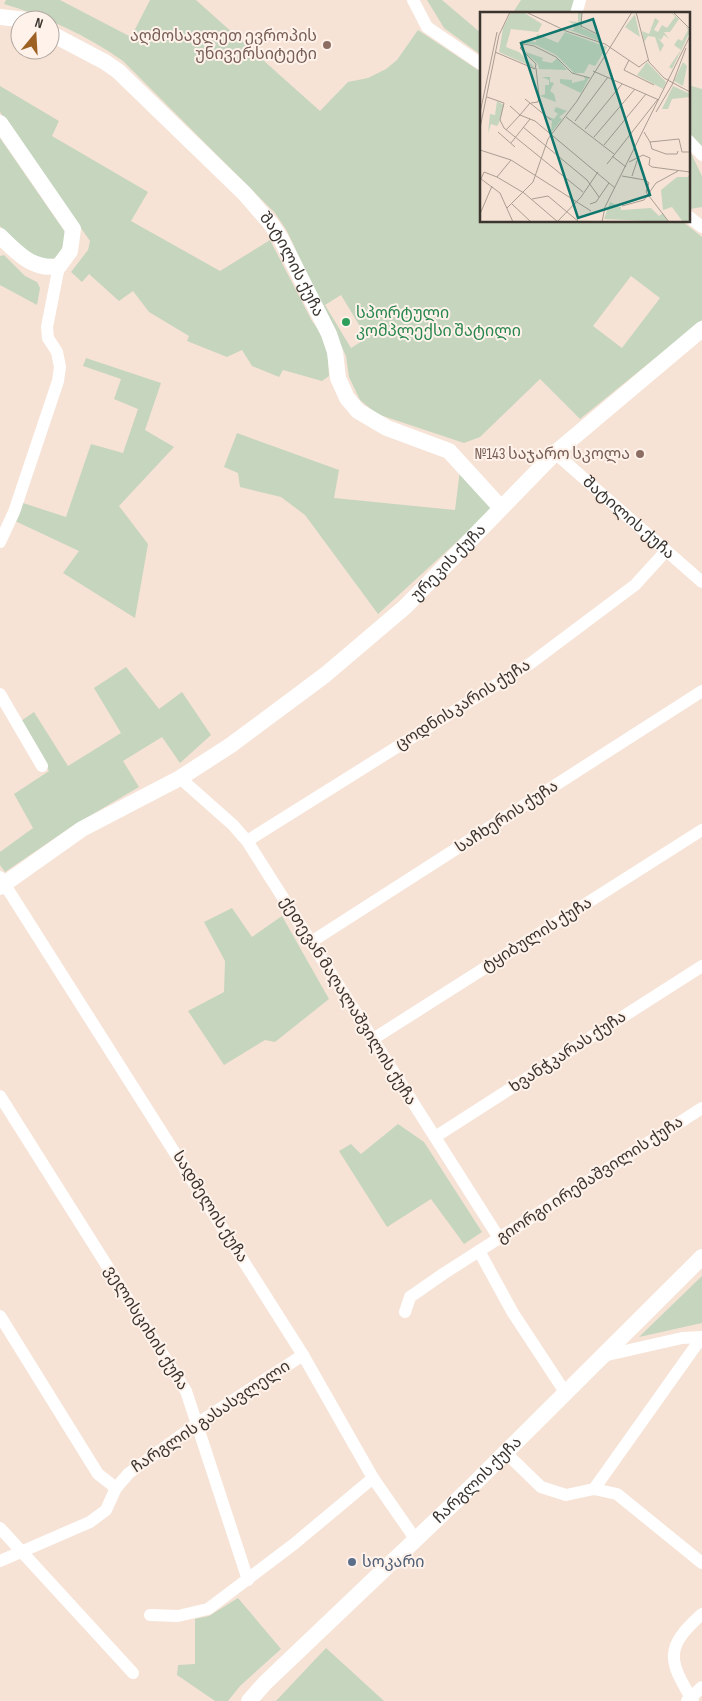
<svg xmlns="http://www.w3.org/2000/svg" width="702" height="1701" viewBox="0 0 702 1701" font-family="'Sofia Sans Condensed','Noto Sans Georgian',sans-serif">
  <rect width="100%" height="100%" fill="#f6e3d6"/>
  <!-- green -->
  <g fill="#c6d5be" fill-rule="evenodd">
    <path d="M6 0H60L131 37 150 0H196L320 111 348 82 368 78 386 69 397 60 418 30 481 72V221H682L702 237V320L580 419 540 379 480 437 464 443 377 414 360 400 349 377 346 356 287 231 275 213 123 61C86 35 47 17 4 4ZM631 276 660 298 622 348 593 326ZM341 295 367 338 351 348 325 305Z"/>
    <polygon points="427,0 442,0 481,33 481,55 444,28"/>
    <polygon points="521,0 577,0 573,14 512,14"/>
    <polygon points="688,85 702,89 702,148 688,136"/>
    <polygon points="0,86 59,121 52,136 148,192 131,221 220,271 270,240 312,321 327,342 329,376 322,381 283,370 279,377 252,366 242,350 227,357 187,341 189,336 149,312 133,291 119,301 89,274 82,282 71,272 88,250 90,241 0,112"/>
    <path d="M0 138 65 232C64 247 62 257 47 262L28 253 0 226Z"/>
    <polygon points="688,147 702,176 702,207 690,209 688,208"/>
    <polygon points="4,255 25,276 37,282 40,288 37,305 0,285 0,256"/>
    <polygon points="86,358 161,383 145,430 174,447 119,506 148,544 135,618 63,573 79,551 15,521 23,503 66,517 91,444 123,453 138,409 114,399 121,379 83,366"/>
    <polygon points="237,433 339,470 334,498 455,510 460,470 496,506 378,614 305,515 281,497 240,487 238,473 224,467"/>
    <polygon points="126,667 159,709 182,692 211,735 180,763 162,737 123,761 139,787 74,825 5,872 0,865 0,852 33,828 14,794 49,771 21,721 34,712 68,766 121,733 94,688"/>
    <polygon points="232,908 252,937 282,916 329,999 275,1042 265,1040 224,1065 188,1011 224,992 225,961 204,922"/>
    <polygon points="398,1124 424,1142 482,1232 464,1244 431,1199 387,1227 339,1151 351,1144 361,1154"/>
    <polygon points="702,1276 702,1323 639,1337"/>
    <polygon points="238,1598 281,1649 240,1686 228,1701 215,1701 177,1675 178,1665 195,1664 195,1619 209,1616"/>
    <polygon points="326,1648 384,1701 276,1701"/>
  </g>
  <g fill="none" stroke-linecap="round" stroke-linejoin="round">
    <!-- minor -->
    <g stroke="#fff" stroke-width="12">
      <polyline points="413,0 427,27 481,64"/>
      <polyline points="576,14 580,0"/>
      <polyline points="688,140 702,155"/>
      <polyline points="688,216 702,227"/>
      <path id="s1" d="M555 453 702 582"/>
      <polyline points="0,542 14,512 58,381 60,367 57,352 48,338 47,327 59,266"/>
      <polyline points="0,694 42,766"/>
      <polyline points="180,778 233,825 247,841 499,1238"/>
      <polyline points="247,841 531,663 635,585 666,551"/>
      <polyline points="0,877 303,1355 373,1478 416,1540"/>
      <polyline points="311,942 702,691"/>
      <polyline points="373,1039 702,830"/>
      <polyline points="0,1096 186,1391 248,1580"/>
      <polyline points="435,1137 702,966"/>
      <polyline points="479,1251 513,1313 565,1392"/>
      <polyline points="405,1312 410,1297 443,1274 702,1108"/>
      <polyline points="0,1316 98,1474 116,1488"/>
      <polyline points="603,1356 682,1338 702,1337"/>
      <polyline points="506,1453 541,1487 566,1495 594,1489 617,1494 702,1563"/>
      <polyline points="594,1489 702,1337"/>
      <polyline points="0,1528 133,1673"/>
      <polyline points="0,1561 90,1522 106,1510 116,1488 129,1473 198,1423 303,1355"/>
      <polyline points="150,1615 178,1616 208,1609 294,1544 373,1478"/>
      <polyline points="687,1701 702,1687"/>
      <path d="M693 1701C668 1660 664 1648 702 1614"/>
    </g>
    <!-- tertiary -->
    <g stroke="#fff" stroke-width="16">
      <polyline points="0,17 26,20"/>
      <path id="s2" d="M50 33 105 62 118 71 245 194 271 224 281 239 329 334 335 352 338 378 347 398 358 411 387 428 449 451 501 508"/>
      <path d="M0 123 73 229 70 251 59 266C34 271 17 253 0 236"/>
      <path id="s3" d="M0 887 82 829 180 778 231 745 325 675 405 607 555 453 702 329"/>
      <path id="s4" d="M249 1701 265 1683 475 1483 702 1257"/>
    </g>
  </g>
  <!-- markers -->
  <g fill="#8d6e63" stroke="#fef2ea" stroke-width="2">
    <circle cx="327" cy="45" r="5"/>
    <circle cx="640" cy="454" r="5"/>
  </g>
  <circle fill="#2e9e5b" stroke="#fef2ea" stroke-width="2" cx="346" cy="322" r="5"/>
  <circle fill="#5c6f8a" stroke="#fef2ea" stroke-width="2" cx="352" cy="1562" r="5"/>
  <g text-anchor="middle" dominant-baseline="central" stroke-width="4" stroke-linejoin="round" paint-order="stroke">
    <!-- education labels -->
    <g font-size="16" fill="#785e54" stroke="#fef2ea" text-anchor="end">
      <text x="317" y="36">აღმოსავლეთ ევროპის<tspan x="317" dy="18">უნივერსიტეტი</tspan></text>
      <text x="630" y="454">№143 საჯარო სკოლა</text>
    </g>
    <!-- street labels -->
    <g font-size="16" fill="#3b342f" stroke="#fef2ea">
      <text stroke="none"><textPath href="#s2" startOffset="340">შატილის ქუჩა</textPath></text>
      <text stroke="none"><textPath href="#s1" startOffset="98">შატილის ქუჩა</textPath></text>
      <text stroke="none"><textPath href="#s3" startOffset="556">ურეკის ქუჩა</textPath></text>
      <text transform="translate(463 705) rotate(-32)">ცოდნისკარის ქუჩა</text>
      <text transform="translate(507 817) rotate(-33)">საჩხერის ქუჩა</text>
      <text transform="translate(537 935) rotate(-32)">ტყიბულის ქუჩა</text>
      <text transform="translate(348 1001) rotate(58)">ქეთევან მაღალაშვილის ქუჩა</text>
      <text transform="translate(568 1052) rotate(-33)">ხვანჭკარას ქუჩა</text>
      <text transform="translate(590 1180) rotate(-33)">გიორგი ირემაშვილის ქუჩა</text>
      <text transform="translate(210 1207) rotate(58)">სადმელის ქუჩა</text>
      <text transform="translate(146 1328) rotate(58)">ველისციხის ქუჩა</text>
      <text transform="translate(211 1417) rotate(-34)">ჩარგლის გასასვლელი</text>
      <text stroke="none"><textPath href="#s4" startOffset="318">ჩარგლის ქუჩა</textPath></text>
    </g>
    <!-- leisure labels -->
    <g font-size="16" fill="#27864d" stroke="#fef2ea" text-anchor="start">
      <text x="356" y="313">სპორტული<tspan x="356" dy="18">კომპლექსი შატილი</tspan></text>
    </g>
    <!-- service labels -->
    <g font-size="16" fill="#4e5e75" stroke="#fef2ea" text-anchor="start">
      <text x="362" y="1562">სოკარი</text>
    </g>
  </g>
  <!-- overview -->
  <g transform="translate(480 12)">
    <rect width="210" height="210" fill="#f6e3d6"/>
    <path d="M31 0H43L62 12 58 20 31 17 26 35 39 40 55 56 19 40 23 16ZM98 0H102V16L117 23 119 29 85 16 93 18 95 13 88 9 98 10ZM191 0 199 7 190 20H184L189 27 184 23 181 28 178 26 184 33 180 40 175 25 168 24 164 30 162 19 169 22 175 6 179 9 174 18 178 20 182 13 187 16 195 5ZM155 2V3L160 25 145 15ZM205 14 210 18V20L192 57 189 55 201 38 194 33 198 27 202 29 208 18ZM85 20 127 35 115 54 109 52 104 61H94L76 43 56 33 42 31 41 28 56 30 57 22 78 31ZM43 39 63 46 62 49 72 51 77 46 87 58 59 57 58 52ZM167 50 186 70 183 77 157 63ZM203 50 207 54 203 74 194 69ZM104 64 109 66 101 81 80 71V67L92 68V71L105 68ZM62 65H70V70L74 71 70 79 74 82 76 90 60 84 65 82V73H69V68ZM193 74 210 82V85L192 87 188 97H182ZM17 89 24 93 19 111 17 114 11 112 8 121 10 102 15 103ZM76 95 87 99 79 105 82 107 71 121 72 109 67 104 74 107 78 102 74 99ZM210 161V210H203L192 195 183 198 181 178 197 165H208ZM130 190 141 195V198L171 196 179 204 183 201 188 210 124 207Z" fill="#c6d5be"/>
    <path fill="none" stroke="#ab9d93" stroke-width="1" d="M46 0 86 19 125 32 159 55 168 48M102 0 101 14 119 23 120 30M156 0 169 50 184 66 210 80M193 0 210 17M15 40 55 57 56 52 40 36 44 32 54 34 76 45 92 61 110 66M149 48 144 58 174 73M113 59 179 88M7 85 24 91 20 108 24 116 103 180M45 87 71 108M51 91 58 90 59 84 56 56M30 94 40 103 50 91M176 100 192 73 206 36M0 101 17 20M86 105 134 142M95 109 128 65M43 115 107 168 119 185M0 116 19 23 30 0M105 117 142 72M26 118 40 103 55 109 135 176M18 120 35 135M164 120 170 130 199 127 202 140H210M114 125 155 77M170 130 172 137 186 142H197L198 139M31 131 50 107M124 133 166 82M0 138 31 148 111 199M132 144 146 155M31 148 17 165 4 160 1 167 20 181 33 210M149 150 163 143 170 146 169 153 172 155M127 152 178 87M172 155 210 160M142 164 165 168M152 164 158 146M17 165 44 181 78 210M165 168 169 171 166 180 189 210M52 187 68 184 99 210M32 192 51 210M110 192 116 190 129 171M142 194 164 188 176 171 198 159M27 196 53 170 68 127 97 89 152 0M0 202 12 174M77 210 101 185 118 160M122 210 125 195 210 24"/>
    <path fill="#0f766e" fill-opacity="0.15" stroke="#0f766e" stroke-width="2.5" d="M113 7 170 183 98 206 41 31Z"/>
    <rect width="210" height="210" fill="none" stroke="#3b342f" stroke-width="2.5"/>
  </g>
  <!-- north arrow -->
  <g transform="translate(35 35) rotate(18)"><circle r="24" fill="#fef2ea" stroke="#b0a69f"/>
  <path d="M0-4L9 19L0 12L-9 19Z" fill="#9d6123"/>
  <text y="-8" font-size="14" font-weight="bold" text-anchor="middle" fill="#3b342f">N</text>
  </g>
</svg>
